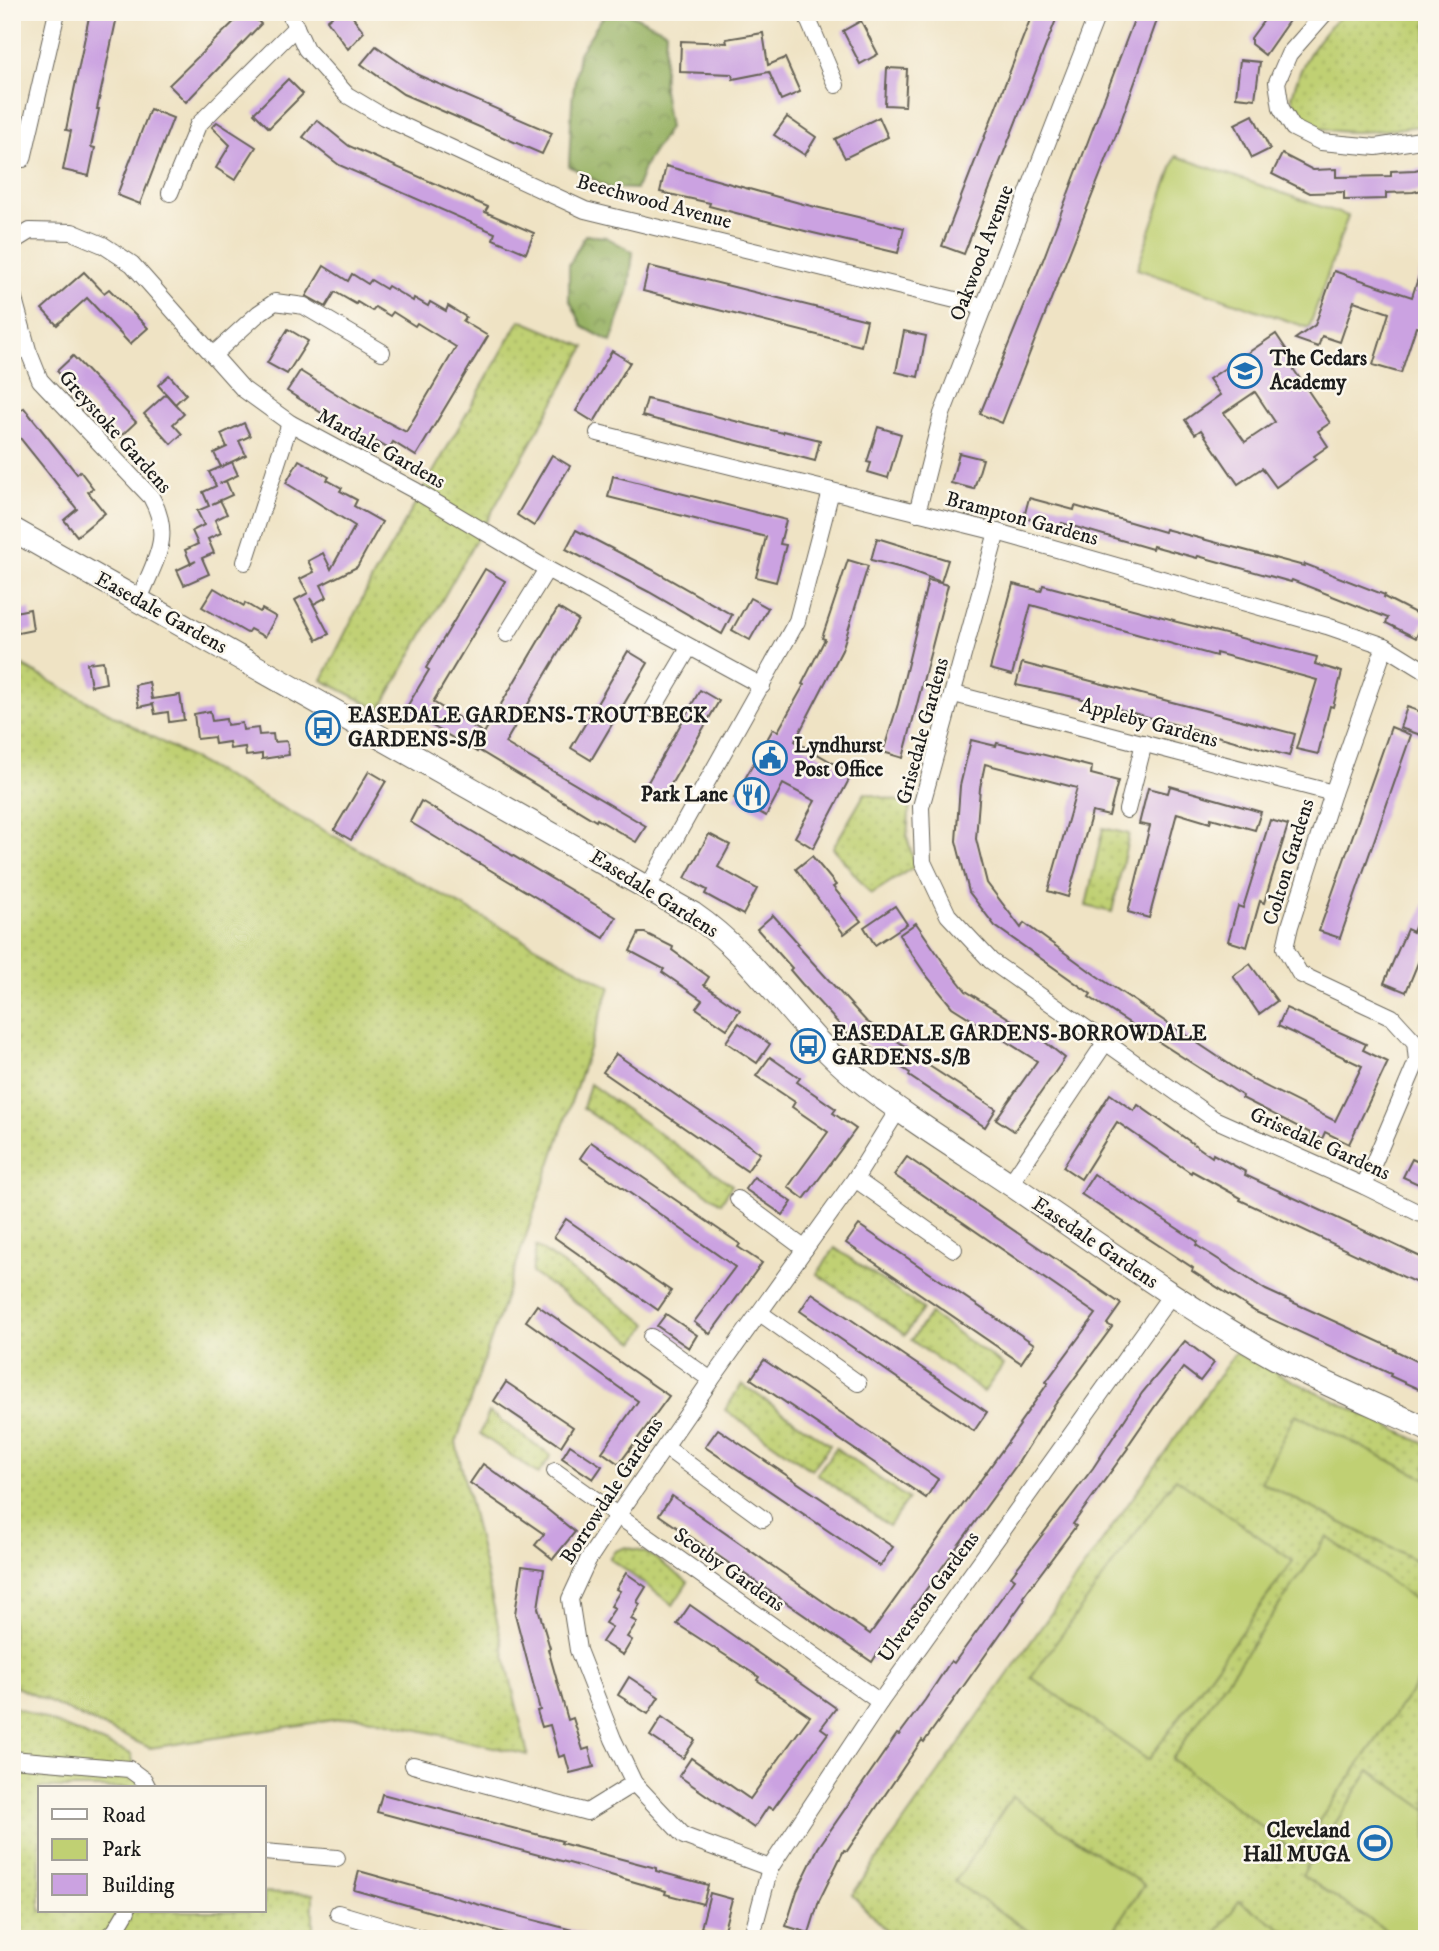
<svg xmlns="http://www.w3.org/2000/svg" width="1439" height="1951" viewBox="0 0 1439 1951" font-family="'IM FELL DW Pica',serif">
  <defs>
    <pattern id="green-dots" width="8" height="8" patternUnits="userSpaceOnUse" patternTransform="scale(1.75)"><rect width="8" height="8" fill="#c0d073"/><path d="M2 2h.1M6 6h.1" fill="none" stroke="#a4b263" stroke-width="1.8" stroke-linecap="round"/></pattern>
    <pattern id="forest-crowns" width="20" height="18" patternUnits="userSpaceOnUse" patternTransform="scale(1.75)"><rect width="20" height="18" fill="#98b265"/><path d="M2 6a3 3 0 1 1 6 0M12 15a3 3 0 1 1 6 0" fill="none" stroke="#829857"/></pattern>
  </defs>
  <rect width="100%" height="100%" fill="#fbf7ec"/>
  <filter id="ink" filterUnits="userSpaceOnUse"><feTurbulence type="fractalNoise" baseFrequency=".0143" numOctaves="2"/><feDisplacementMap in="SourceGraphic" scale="14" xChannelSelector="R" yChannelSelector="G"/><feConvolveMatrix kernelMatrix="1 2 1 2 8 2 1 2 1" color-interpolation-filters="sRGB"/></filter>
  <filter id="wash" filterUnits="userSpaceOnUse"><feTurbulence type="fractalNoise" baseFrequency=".00686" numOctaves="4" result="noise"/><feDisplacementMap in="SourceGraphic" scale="28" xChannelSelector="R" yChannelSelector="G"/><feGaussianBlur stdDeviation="1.57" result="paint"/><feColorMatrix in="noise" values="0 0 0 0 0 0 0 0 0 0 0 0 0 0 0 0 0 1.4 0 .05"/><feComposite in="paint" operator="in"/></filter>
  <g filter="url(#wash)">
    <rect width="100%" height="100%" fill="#efe3c4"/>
    <!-- green -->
    <g fill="url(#green-dots)" stroke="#6e7648" stroke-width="2">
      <path d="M1345 12H1427V125C1395 129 1325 142 1302 117 1297 112 1294 103 1292 97 1300 62 1318 36 1345 12Z"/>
      <polygon points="520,320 585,347 380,710 322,680 371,581"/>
      <polygon points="12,660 610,987 456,1443 528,1755 358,1716 150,1748 12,1685"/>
      <polygon points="865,793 910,804 907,837 915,866 871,894 833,848"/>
      <polygon points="1103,828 1129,834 1112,912 1086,906"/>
      <polygon points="590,1084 732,1185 721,1203 583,1108"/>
      <polygon points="536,1246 648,1324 635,1342 532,1273"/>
      <polygon points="835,1248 923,1309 905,1335 817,1274"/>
      <polygon points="930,1314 1003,1365 984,1392 911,1340"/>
      <polygon points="1235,1353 1427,1445 1427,1939 894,1939 852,1895"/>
      <polygon points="742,1384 830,1445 812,1470 725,1410"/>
      <polygon points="489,1412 551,1456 538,1474 480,1434"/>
      <polygon points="836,1448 908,1499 889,1526 817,1474"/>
      <polygon points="626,1547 649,1554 688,1582 673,1605 609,1558 615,1551"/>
      <polygon points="15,1707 131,1754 140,1788 40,1788 40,1911 264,1911 264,1892 313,1894 313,1939 12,1939 12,1714"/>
    </g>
    <!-- forest -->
    <g fill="url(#forest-crowns)" stroke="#5a6740" stroke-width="2">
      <polygon points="606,12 626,12 666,31 663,89 669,128 646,163 636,189 609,188 569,166 572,101 579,53"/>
      <polygon points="585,235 606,237 633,252 629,289 611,342 583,327 569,299 569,265"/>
    </g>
    <!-- pitch -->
    <g fill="#c0d073" stroke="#6e7648" stroke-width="2">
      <polygon points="1176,156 1348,216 1309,328 1137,269"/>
      <polygon points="1295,1414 1427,1479 1427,1566 1261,1482"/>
      <polygon points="1176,1478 1293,1561 1148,1760 1031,1677"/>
      <polygon points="1327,1537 1427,1608 1427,1669 1296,1853 1172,1759"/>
      <polygon points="1370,1770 1427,1810 1427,1939 1399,1939 1302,1875"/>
      <polygon points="1012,1797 1144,1885 1108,1939 1041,1939 955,1882"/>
      <polygon points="1239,1901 1298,1939 1213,1939"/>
    </g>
    <g id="blocks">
      <!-- building -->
      <g fill="#cba2e1" fill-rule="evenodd">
        <polygon points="90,12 118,12 97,109 99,109 91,147 95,148 89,176 63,170 71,131 66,130"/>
        <polygon points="244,12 249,12 261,24 186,102 169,85"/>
        <polygon points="337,12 349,12 364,32 348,49 327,20"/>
        <polygon points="1033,12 1059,12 964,254 942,246"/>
        <polygon points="1137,12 1160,12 1116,135 1002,423 980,414 1043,260"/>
        <polygon points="1270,12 1295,12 1265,55 1251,44 1251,38"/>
        <polygon points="861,21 878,54 860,64 843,31"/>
        <polygon points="763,33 768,65 785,58 800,92 781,100 769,72 733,79 732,74 680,72 681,41 727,43 726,39"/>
        <polygon points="376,46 418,75 552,133 542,154 403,94 361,64"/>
        <polygon points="1240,60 1260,62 1255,99 1236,97"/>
        <polygon points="887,68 907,69 905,106 885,105"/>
        <polygon points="288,79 303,94 269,128 254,113"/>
        <polygon points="150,109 173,118 140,204 117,195"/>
        <polygon points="1253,115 1270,149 1252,158 1235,124"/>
        <polygon points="787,117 816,137 805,155 774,135"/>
        <polygon points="879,117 888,137 845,158 835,139"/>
        <polygon points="317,120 349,146 488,207 485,212 534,233 526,253 493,239 495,233 339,165 303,137"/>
        <polygon points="217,122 256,147 235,180 216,168 230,145 212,127"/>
        <polygon points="1282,154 1313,170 1336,169 1336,177 1391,176 1391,171 1415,170 1427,167 1427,189 1413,192 1386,193 1386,199 1344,200 1344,192 1310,193 1272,174"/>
        <polygon points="666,166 803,204 904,228 898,253 809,232 709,206 710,203 660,192"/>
        <polygon points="1424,260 1427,260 1427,330 1416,327 1401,373 1373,365 1389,313 1354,301 1340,342 1322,336 1318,347 1295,339 1315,325 1334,271 1412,297"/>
        <polygon points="324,266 348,281 352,274 368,284 371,280 386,289 388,286 413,301 414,298 428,306 430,302 446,311 448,306 466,317 463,321 488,336 416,456 393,442 389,449 372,439 370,444 287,391 300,371 351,403 406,432 456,347 417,323 415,326 393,312 390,316 375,307 372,311 357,302 356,304 335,292 326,307 306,296"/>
        <polygon points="649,266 867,320 861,346 643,291"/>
        <polygon points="84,272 104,293 109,289 148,328 130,344 87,298 57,325 42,309"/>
        <polygon points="288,329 308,341 287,374 267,363"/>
        <polygon points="904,331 926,336 918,377 896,372"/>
        <path d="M1276 334 1296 364 1292 367 1330 423 1318 431 1328 446 1314 456 1316 459 1276 487 1262 468 1238 484 1201 430 1195 434 1185 420 1220 395 1209 379ZM1255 392 1275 422 1245 442 1224 413Z"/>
        <polygon points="612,351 630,362 594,422 576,411"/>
        <polygon points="73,356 136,422 120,437 57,371"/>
        <polygon points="169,375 186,394 175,404 158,385"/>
        <polygon points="166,394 184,414 173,424 182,434 171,444 144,414"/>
        <polygon points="647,399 783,433 783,431 820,440 815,461 642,416"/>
        <polygon points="24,408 77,474 80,471 93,488 88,492 105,513 77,536 64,520 77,509 12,428 12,417"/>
        <polygon points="244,423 250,436 239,441 246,455 221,467 214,453 227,447 221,434"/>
        <polygon points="878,427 901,434 888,478 868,472 871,463 867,462"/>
        <polygon points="959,453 983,459 974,489 951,483"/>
        <polygon points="552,455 570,466 534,526 517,515"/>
        <polygon points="299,460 329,477 327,480 342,488 340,491 357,500 354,506 382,522 357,567 321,585 327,597 314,604 310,598 329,634 317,640 295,600 308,593 300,579 314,572 308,561 323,553 331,569 355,526 286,483"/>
        <polygon points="232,462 238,475 219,484 226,481 232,495 212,504 220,500 227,514 215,520 221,533 208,539 214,553 202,558 209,574 184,585 177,570 196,561 191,564 185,550 198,544 192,531 204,525 197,511 209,506 203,492 216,486 209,472"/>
        <polygon points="613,476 786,520 780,544 786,545 776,582 756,577 766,537 608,497"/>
        <polygon points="1029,498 1074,510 1075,506 1164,532 1165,529 1304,566 1305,564 1385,595 1384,597 1425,618 1416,638 1386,623 1388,618 1292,580 1291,582 1198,556 1197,558 1153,546 1152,549 1062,523 1061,527 1024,517"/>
        <polygon points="576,530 651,569 732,615 722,634 649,592 566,549"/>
        <polygon points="877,538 948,560 941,582 906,569 871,560"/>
        <polygon points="848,560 868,566 842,650 795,741 852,774 813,848 795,837 815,801 783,784 766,816 734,798 773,729 778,731 804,685 802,684 825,639 822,638"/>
        <polygon points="485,569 505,581 433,702 484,733 558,608 578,620 505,743 646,826 636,842 597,819 596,821 478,750 477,752 405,710 429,670 426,668"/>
        <polygon points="928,580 948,585 903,758 883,752 898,704"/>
        <polygon points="1013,584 1041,591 1043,585 1174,620 1173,621 1317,657 1315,664 1342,672 1333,707 1330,706 1318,754 1296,749 1317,680 1247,661 1216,653 1216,656 1031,605 1012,675 990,669"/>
        <polygon points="214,588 244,606 245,603 260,612 262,609 276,617 265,637 250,629 247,633 202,607"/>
        <polygon points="750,598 768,608 750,640 732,630"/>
        <polygon points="30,609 33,630 18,633 15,612"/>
        <polygon points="628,651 648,663 591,760 571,748"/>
        <polygon points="103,661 106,683 91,686 87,663"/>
        <polygon points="1022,663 1295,734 1289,756 1079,698 1016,685"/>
        <polygon points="149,682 152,699 180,695 184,720 169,722 168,712 155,714 153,704 139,707 135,685"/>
        <polygon points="700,690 719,701 662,800 644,789"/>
        <polygon points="1407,707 1427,714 1427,737 1400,728"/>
        <polygon points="210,711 212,721 226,719 227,725 242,723 243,730 258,728 259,735 273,734 274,742 287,741 289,755 262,759 262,754 246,756 245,747 230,749 229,742 215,744 214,737 197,739 194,714"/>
        <polygon points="1391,727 1411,735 1340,938 1319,931"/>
        <polygon points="971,740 996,746 997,743 1092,767 1091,774 1118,781 1109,816 1092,812 1068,897 1048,891 1077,788 985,764 980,788 976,839 987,883 1021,928 1024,923 1094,974 1253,1080 1335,1121 1362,1066 1278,1026 1286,1008 1366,1044 1363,1050 1388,1062 1349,1144 1325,1132 1322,1139 1242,1098 1243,1096 1089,997 1091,994 995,926 969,892 956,841 960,786"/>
        <polygon points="369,771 386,781 351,840 334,830"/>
        <polygon points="1170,786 1261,812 1255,830 1211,818 1210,823 1177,813 1149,918 1128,912 1150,826 1139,824 1148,788 1168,793"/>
        <polygon points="421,801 616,917 604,938 410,822"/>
        <polygon points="1270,820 1288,825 1264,903 1260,901 1247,947 1228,941 1238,906 1243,908"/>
        <polygon points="709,834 730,845 718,867 757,889 743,915 705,894 707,890 685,878"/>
        <polygon points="812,856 836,885 833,887 861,921 844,934 796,869"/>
        <polygon points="1426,899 1427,941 1406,992 1384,983 1407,929 1413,932"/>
        <polygon points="895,906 907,924 875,945 864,927"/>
        <polygon points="773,915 798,943 796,944 866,1021 908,1048 906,1051 996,1109 985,1127 909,1076 910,1073 853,1036 852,1038 802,984 790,970 792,968 757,929"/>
        <polygon points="916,923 943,962 966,991 1040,1038 1065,1058 1014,1131 996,1119 1037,1061 952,1007 926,975 899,935"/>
        <polygon points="639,933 645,933 673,947 672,950 709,977 704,985 740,1010 727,1029 696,1008 702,1000 662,972 664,969 630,951"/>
        <polygon points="1250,964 1277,1001 1259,1014 1233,976"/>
        <polygon points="739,1023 770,1044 757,1063 726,1042"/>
        <polygon points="616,1054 760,1153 747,1171 603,1072"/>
        <polygon points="770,1057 800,1078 797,1082 836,1109 833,1113 856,1129 804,1199 788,1187 828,1132 792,1107 795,1102 756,1076"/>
        <polygon points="1110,1094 1134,1111 1138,1105 1212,1157 1213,1154 1246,1172 1245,1175 1427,1260 1427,1288 1240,1200 1241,1198 1192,1171 1191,1173 1117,1122 1081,1179 1063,1167"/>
        <polygon points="591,1142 740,1244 738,1247 762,1263 710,1334 694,1322 735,1267 580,1158"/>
        <polygon points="907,1157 1121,1304 1107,1324 1112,1327 1054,1406 1018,1463 912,1609 916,1611 895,1642 888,1637 872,1662 659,1515 672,1496 870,1634 1020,1425 1019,1424 1048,1383 1046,1382 1096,1314 894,1175"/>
        <polygon points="1412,1159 1427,1166 1427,1188 1403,1177"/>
        <polygon points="1094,1174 1198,1242 1196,1245 1266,1290 1395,1349 1394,1350 1427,1366 1427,1393 1390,1376 1391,1374 1256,1312 1192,1271 1193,1268 1081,1194"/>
        <polygon points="754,1177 792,1202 783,1215 745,1189"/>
        <polygon points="566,1219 671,1291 658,1310 554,1237"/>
        <polygon points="859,1225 1034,1344 1021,1363 846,1243"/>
        <polygon points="812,1293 987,1412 974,1431 800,1311"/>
        <polygon points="537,1305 669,1396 619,1464 602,1452 638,1401 526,1321"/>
        <polygon points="666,1314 697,1335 689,1348 657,1326"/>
        <polygon points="1185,1341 1214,1363 1200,1381 1183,1368 1153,1409 1127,1447 1128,1448 1073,1524 1076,1526 1023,1597 1025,1599 924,1742 922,1740 847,1851 844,1850 819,1901 809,1933 786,1926 797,1891 818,1848 897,1734 899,1735 925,1700 951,1661 954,1663 1015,1579 1011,1576 1093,1468 1142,1393"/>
        <polygon points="764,1360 938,1479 926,1498 751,1379"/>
        <polygon points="506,1382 573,1427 561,1446 494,1401"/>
        <polygon points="718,1429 893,1547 880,1566 705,1447"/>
        <polygon points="570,1445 602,1466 593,1479 562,1458"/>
        <polygon points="483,1464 548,1510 575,1532 553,1559 535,1545 544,1534 470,1483"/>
        <polygon points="522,1566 544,1569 538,1608 550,1648 548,1649 568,1720 573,1718 583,1750 589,1748 594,1767 570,1773 565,1755 559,1757 550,1725 542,1727 537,1711 540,1710 515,1614"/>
        <polygon points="626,1573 646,1587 637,1602 640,1604 631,1619 637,1622 627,1637 632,1640 623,1655 602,1642 612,1627 605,1623 615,1608 611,1606 620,1591 616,1589"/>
        <polygon points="690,1605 836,1708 821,1728 828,1733 773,1809 768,1807 754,1828 679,1776 691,1758 750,1799 810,1716 757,1680 759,1677 677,1624"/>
        <polygon points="629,1677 659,1697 648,1714 618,1695"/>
        <polygon points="662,1717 695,1740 683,1758 650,1736"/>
        <polygon points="382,1794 562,1841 561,1843 656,1868 656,1871 708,1885 703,1904 665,1894 666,1891 569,1863 377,1812"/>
        <polygon points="359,1871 491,1908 491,1909 584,1933 583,1939 526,1939 354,1890"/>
        <polygon points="710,1893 732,1899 723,1933 701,1928"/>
      </g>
    </g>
  </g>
  <g filter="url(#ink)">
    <use href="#blocks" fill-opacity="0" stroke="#666257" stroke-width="2"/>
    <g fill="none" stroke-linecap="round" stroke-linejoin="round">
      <!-- street casing -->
      <g stroke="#666257" stroke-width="18">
        <g id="street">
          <polyline points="289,12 306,49 347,95 384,117 585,210 984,307"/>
          <polyline points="805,12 836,85"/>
          <polyline points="1326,12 1289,54 1277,82 1281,108 1293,128 1321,142 1376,147 1427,139"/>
          <polyline points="23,159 57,12"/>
          <polyline points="170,193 198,125 296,27"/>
          <polyline points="12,242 30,231 72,232 103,245 132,264 243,389 290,423 416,491 547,569 762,686"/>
          <path d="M12 291 28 350 40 380 151 497C174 538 154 561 139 600"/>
          <polyline points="213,355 259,313 275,302 304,306 382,352"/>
          <polyline points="598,433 997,532 1327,626 1385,646 1427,672"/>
          <polyline points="917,513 942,414 1098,12"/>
          <polyline points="997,532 921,807 923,862 948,915 991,961 1214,1119 1364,1186 1427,1217"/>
          <polyline points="245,562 290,423"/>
          <polyline points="507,634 547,569"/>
          <polyline points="954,694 1333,793"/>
          <polyline points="653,709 689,648"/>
          <polyline points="1127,810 1144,743"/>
          <polyline points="648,887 797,621 831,491"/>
          <polyline points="855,1179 954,1249"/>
          <polyline points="1010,1184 1105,1043"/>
          <polyline points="1364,1186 1417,1061 1415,1042 1392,1017 1300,974 1285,948 1290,926 1333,793 1385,646"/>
          <polyline points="738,1199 805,1249"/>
          <polyline points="760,1313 858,1383"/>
          <polyline points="651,1337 711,1380"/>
          <polyline points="665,1447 763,1519"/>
          <polyline points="555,1471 880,1702"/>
          <polyline points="12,1759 129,1769 144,1780 148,1788"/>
          <polyline points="413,1765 587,1812 634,1783"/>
          <polyline points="264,1852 337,1858"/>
          <polyline points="770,1868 684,1836 634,1783 613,1739 578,1650 570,1599 588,1560 617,1516 711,1380 855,1179 898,1110"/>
          <polyline points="338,1913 425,1939"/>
          <polyline points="106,1939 115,1931 127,1911"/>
          <polyline points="751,1939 770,1868 880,1702 1171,1295"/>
        </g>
      </g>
      <!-- secondary casing -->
      <g stroke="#666257" stroke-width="25">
        <path id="secondary" d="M12 529 693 914C760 960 796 1029 857 1078 906 1118 961 1151 1013 1186 1099 1245 1183 1306 1274 1357 1323 1384 1376 1405 1427 1429"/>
      </g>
      <!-- street -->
      <use href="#street" stroke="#fff" stroke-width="16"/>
      <!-- secondary -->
      <use href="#secondary" stroke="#fff" stroke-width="23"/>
    </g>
  </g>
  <!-- icons -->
  <defs>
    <g id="school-ring" transform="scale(1.75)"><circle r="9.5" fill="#fbf7ec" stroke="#1f6fb2" stroke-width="1.5"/><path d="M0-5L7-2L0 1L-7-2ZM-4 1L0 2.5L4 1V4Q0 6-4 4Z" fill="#1f6fb2"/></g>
    <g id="bus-ring" transform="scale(1.75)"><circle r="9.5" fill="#fbf7ec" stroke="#1f6fb2" stroke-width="1.5"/><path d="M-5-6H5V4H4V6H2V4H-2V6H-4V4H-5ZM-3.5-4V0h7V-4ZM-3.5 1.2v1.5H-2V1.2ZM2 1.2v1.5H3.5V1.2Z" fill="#1f6fb2"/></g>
    <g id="civic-ring" transform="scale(1.75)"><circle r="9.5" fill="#fbf7ec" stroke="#1f6fb2" stroke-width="1.5"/><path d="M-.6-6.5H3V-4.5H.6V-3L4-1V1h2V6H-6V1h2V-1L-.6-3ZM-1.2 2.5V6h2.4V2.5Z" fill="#1f6fb2"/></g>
    <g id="restaurant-ring" transform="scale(1.75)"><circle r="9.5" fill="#fbf7ec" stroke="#1f6fb2" stroke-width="1.5"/><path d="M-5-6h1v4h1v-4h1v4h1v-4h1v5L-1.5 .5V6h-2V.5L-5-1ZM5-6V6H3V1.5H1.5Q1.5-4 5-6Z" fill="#1f6fb2"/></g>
    <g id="stadium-ring" transform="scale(1.75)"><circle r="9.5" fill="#fbf7ec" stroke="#1f6fb2" stroke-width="1.5"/><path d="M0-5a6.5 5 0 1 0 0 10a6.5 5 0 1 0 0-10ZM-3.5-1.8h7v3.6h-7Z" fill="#1f6fb2"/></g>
  </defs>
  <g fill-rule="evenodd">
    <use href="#school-ring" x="1245" y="371"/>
    <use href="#bus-ring" x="323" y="728"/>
    <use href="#civic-ring" x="770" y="758"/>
    <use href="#restaurant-ring" x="752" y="795"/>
    <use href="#bus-ring" x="808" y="1046"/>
    <use href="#stadium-ring" x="1375" y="1843"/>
  </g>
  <g text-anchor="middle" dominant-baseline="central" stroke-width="5" stroke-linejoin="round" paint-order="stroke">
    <!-- street labels -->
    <g font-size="21" fill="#1c1c1c" stroke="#fbf7ec">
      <text transform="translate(654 202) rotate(15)">Beechwood Avenue</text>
      <text transform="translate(982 253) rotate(-69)">Oakwood Avenue</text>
      <text transform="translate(115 432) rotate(48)">Greystoke Gardens</text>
      <text transform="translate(381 449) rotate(29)">Mardale Gardens</text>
      <text transform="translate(1022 519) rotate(15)">Brampton Gardens</text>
      <text transform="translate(161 613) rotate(29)">Easedale Gardens</text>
      <text transform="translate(1149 723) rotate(15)">Appleby Gardens</text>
      <text transform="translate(923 731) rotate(-75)">Grisedale Gardens</text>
      <text transform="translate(1289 862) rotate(-73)">Colton Gardens</text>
      <text transform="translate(654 894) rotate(32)">Easedale Gardens</text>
      <text transform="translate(1320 1144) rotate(24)">Grisedale Gardens</text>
      <text transform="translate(1095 1243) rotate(34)">Easedale Gardens</text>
      <text transform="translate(612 1491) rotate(-57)">Borrowdale Gardens</text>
      <text transform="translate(729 1570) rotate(35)">Scotby Gardens</text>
      <text transform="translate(929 1597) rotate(-54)">Ulverston Gardens</text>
    </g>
    <!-- poi labels -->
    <g font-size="21" font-weight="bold" fill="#1c1c1c" stroke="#fbf7ec" text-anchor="start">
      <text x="1270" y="359">The Cedars<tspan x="1270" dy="24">Academy</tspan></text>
      <text x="348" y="716">EASEDALE GARDENS-TROUTBECK<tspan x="348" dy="24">GARDENS-S/B</tspan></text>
      <text x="794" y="746">Lyndhurst<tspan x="794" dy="24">Post Office</tspan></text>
      <text x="728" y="795" text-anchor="end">Park Lane</text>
      <text x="832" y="1034">EASEDALE GARDENS-BORROWDALE<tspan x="832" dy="24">GARDENS-S/B</tspan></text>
      <text x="1350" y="1831" text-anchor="end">Cleveland<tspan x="1350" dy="24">Hall MUGA</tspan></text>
    </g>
  </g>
  <!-- margin -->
  <rect width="1439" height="1951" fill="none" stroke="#fbf7ec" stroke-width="42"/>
  <!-- legend -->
  <rect x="38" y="1786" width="228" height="126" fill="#fbf7ec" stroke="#a29f99" stroke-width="2"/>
  <rect x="52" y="1809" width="35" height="10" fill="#ffffff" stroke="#a29f99" stroke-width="2"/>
  <text x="102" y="1822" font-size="21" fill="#1c1c1c">Road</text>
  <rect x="52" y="1839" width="35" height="21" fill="#c0d073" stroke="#a29f99" stroke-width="2"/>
  <text x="102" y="1856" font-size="21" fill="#1c1c1c">Park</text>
  <rect x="52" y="1874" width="35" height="21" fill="#cba2e1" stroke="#a29f99" stroke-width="2"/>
  <text x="102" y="1892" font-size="21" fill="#1c1c1c">Building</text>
</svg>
